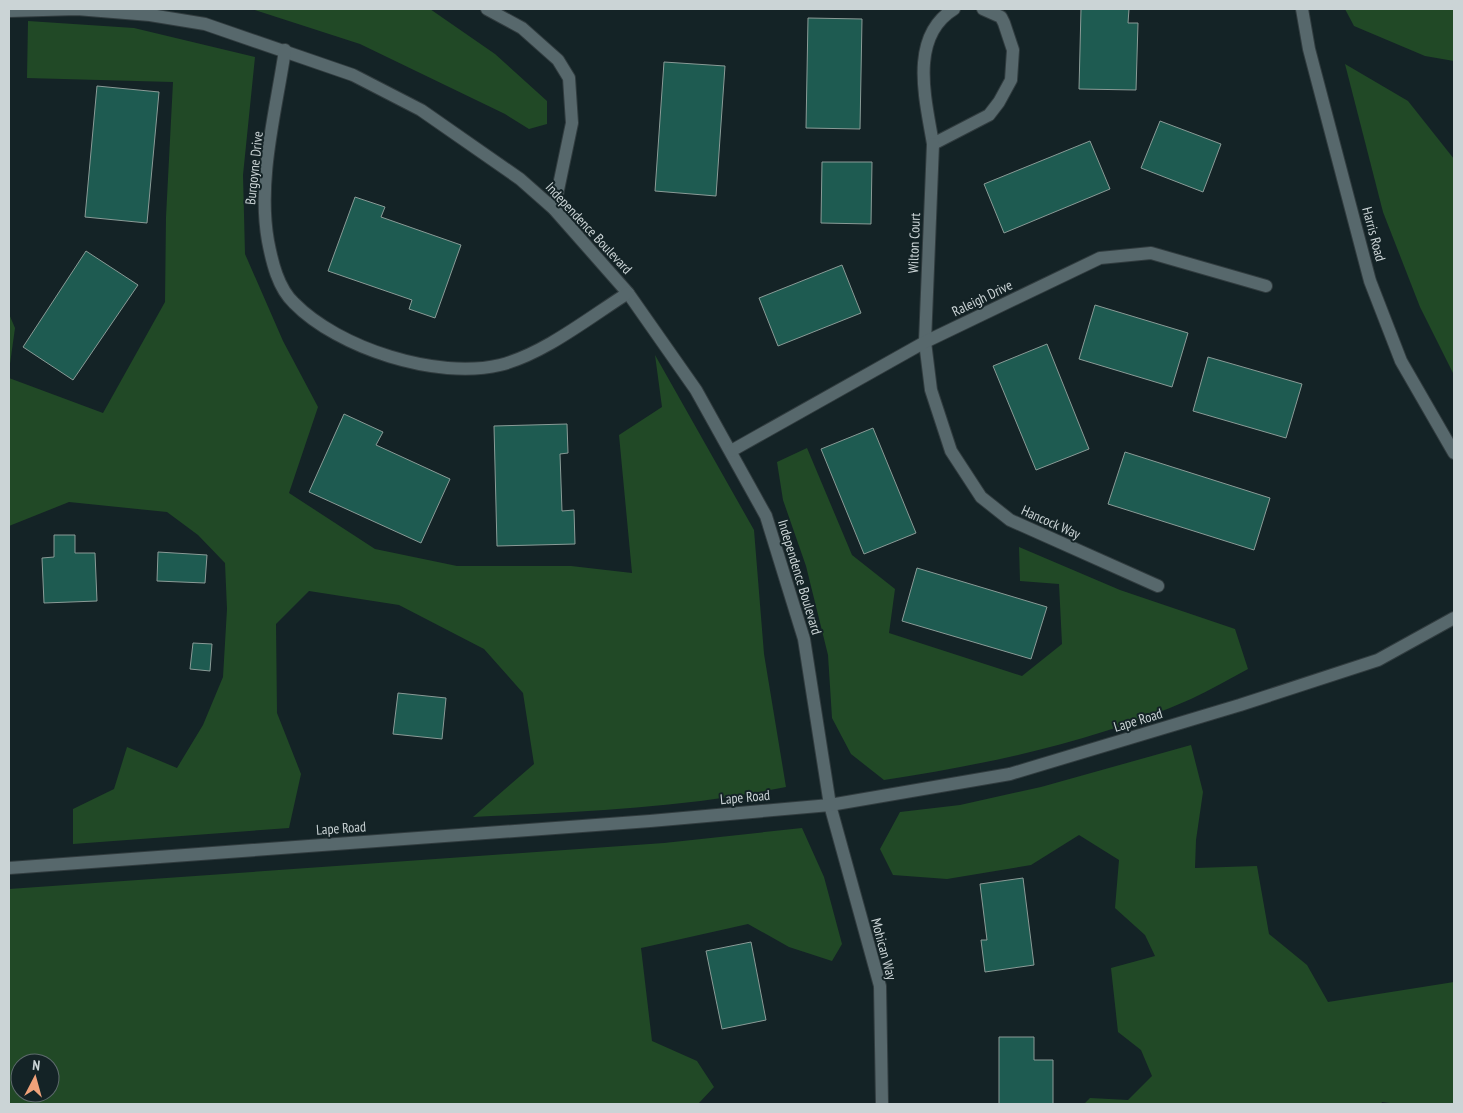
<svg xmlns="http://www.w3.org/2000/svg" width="1463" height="1113" viewBox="0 0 1463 1113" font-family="'PT Sans Narrow',sans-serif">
  <rect width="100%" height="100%" fill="#142326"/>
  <!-- green -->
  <g fill="#214926" fill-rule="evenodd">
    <polygon points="252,9 430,9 495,54 547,101 547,124 529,129 505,114 360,44"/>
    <polygon points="1345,9 1454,9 1454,61 1425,56 1354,26"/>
    <path d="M28 21 134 28 255 57 243 175 245 254 283 341 318 407 289 493 375 549 457 566H571L632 573 619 435 662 407 655 355 754 530 764 654 786 787C683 808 578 812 473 817L534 764 523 693 484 649 399 605 309 591 276 624 277 713 301 774 289 828 73 844V809L114 789 127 747 177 768 203 725 223 677 227 609 225 563 198 535 167 512 69 502 9 526V378L103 413 165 302 166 217 173 82 27 78Z"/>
    <polygon points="1345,64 1408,101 1454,159 1454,375 1420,307 1383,212"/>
    <polygon points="9,314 15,328 9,371"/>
    <path d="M807 448 852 555 895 589 889 633 1022 676 1062 644 1059 584 1020 581 1019 547 1120 590 1235 629 1248 669C1229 679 1210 690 1191 699 1094 742 988 764 884 780L851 754 832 718 828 655 806 566 783 500 777 462Z"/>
    <polygon points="1191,745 1203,792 1196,840 1195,868 1257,866 1269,934 1307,965 1328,1002 1454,982 1454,1104 1398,1104 1382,1102 1381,1104 1084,1104 1090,1098 1128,1100 1152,1076 1141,1050 1118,1032 1111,968 1155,956 1145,935 1115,908 1119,860 1079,835 1031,865 947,879 893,875 880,849 900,812 960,805 1041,787"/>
    <path d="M802 828 824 877 842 944 832 961 789 947 748 924 641 948 652 1041 697 1061 714 1087 698 1104H9V889L664 843ZM20 1063H50V1093H20Z"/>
  </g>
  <!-- building -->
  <g fill="#1e5b51" stroke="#8a9b97">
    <polygon points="1081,9 1129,9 1128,23 1138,23 1136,90 1079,89"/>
    <polygon points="808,18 862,19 860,129 806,128"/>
    <polygon points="664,62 725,66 716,196 655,191"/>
    <polygon points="97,86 159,92 147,223 85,217"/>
    <polygon points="1160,121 1221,144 1203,192 1141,168"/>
    <polygon points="1090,141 1110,189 1004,233 984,184"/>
    <polygon points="822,162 872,162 871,224 821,223"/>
    <polygon points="355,197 385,207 381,217 461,245 435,318 409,309 412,300 328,271"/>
    <polygon points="86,251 138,285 73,380 23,347"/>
    <polygon points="842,265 861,313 778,346 759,298"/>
    <polygon points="1095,305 1188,333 1172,387 1079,359"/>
    <polygon points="1047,344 1089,449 1036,470 993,366"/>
    <polygon points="1208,357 1302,384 1286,438 1193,411"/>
    <polygon points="344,414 383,432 376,445 450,479 421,543 309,492"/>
    <polygon points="567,424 568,453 560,454 562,511 574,510 575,544 497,546 494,426"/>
    <polygon points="873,428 916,533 864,554 821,449"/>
    <polygon points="1125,452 1270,498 1254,550 1108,504"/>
    <polygon points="54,535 75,535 75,553 95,553 97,601 44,603 42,558 54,557"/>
    <polygon points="158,552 207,555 205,583 157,581"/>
    <polygon points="917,568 1047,607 1031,659 902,621"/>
    <polygon points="193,643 212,644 210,671 190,669"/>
    <polygon points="398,693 446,698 442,739 393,734"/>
    <polygon points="1023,878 1034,965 985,972 981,940 987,940 980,884"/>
    <polygon points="751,942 766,1020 722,1029 706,951"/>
    <polygon points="999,1037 1034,1037 1034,1060 1053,1060 1053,1104 999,1104"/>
  </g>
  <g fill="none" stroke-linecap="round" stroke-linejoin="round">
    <!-- minor casing -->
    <g stroke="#313c3f" stroke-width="14">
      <g id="minor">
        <polyline points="487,9 522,28 558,60 569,78 572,123 554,209"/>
        <path d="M954 9C908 37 926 101 933 144L989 115 999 102 1011 80 1013 50 1004 23 1001 17 983 9"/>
        <polyline points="9,11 77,9 150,15 205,24 353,75 421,110 520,179 554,209 628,293 696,390 766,516 804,639 830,805 880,986 882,1104"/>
        <path d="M285 50C276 111 257 180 268 241 272 262 278 288 294 303 338 348 437 380 500 365 544 354 590 317 628 293"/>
        <polyline points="933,144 925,342 931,390 951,451 981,497 1010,520 1158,586"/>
        <polyline points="731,451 925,342 1100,258 1151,253 1266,286"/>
        <polyline points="9,868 650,821 830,805 1010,774 1240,705 1378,660 1454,618"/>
      </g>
    </g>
    <!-- tertiary casing -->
    <g stroke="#313c3f" stroke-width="14">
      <polyline id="tertiary" points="1302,9 1309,49 1370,281 1401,361 1454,453"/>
    </g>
    <!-- minor -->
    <use href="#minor" stroke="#57686c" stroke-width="12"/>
    <!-- tertiary -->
    <use href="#tertiary" stroke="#57686c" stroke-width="12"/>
  </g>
  <g text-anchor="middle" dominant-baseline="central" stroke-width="4" stroke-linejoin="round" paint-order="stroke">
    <!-- street labels -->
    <g font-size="14" fill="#cbd4d6" stroke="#142326">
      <text transform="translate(254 168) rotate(-84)">Burgoyne Drive</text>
      <text transform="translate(589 228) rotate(47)">Independence Boulevard</text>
      <text transform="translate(1374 234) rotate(75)">Harris Road</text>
      <text transform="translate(914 243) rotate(-88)">Wilton Court</text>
      <text transform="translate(982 298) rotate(-26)">Raleigh Drive</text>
      <text transform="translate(1051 522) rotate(24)">Hancock Way</text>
      <text transform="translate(800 577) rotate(73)">Independence Boulevard</text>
      <text transform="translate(1138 720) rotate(-17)">Lape Road</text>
      <text transform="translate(745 797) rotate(-5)">Lape Road</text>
      <text transform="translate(341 828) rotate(-4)">Lape Road</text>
      <text transform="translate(884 949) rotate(75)">Mohican Way</text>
    </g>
  </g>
  <!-- border -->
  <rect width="1463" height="1113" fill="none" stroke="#cbd4d6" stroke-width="20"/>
  <!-- north arrow -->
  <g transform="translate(35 1078) rotate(6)"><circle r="24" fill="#142326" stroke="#5d6a6c"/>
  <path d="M0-4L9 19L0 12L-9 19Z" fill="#f0a27a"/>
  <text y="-8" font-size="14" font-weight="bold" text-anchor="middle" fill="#cbd4d6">N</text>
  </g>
</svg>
